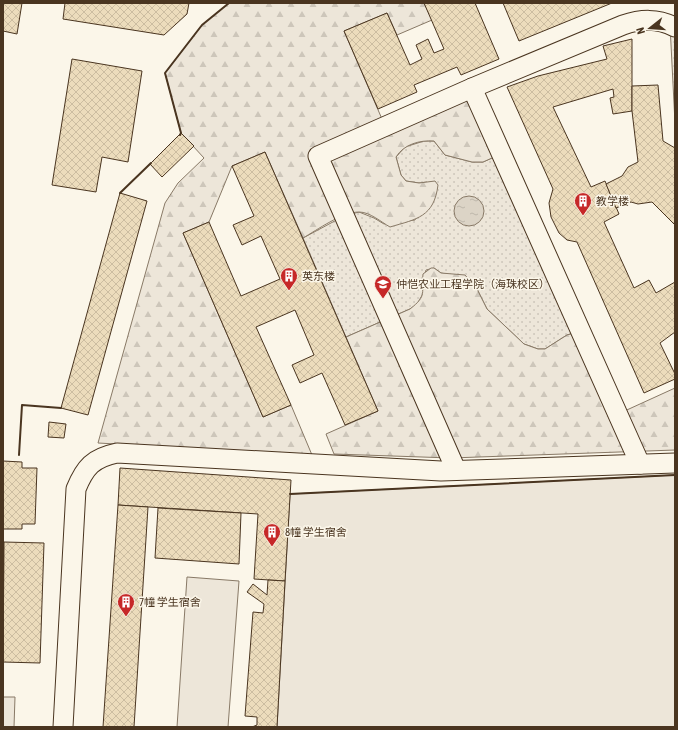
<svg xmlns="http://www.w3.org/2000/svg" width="678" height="730" viewBox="0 0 678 730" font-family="'Asap Condensed','Noto Sans SC',sans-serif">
  <defs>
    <pattern id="grass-dots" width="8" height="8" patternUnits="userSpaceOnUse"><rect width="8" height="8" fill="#ede6d9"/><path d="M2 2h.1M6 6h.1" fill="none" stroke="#cdc6ba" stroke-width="1.8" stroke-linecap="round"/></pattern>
    <pattern id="forest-firs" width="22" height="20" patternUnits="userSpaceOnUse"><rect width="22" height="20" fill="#ede6d9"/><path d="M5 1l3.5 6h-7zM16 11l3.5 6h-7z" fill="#cdc6ba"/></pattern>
    <pattern id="water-ripples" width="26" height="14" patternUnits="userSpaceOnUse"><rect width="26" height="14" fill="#dcd4c6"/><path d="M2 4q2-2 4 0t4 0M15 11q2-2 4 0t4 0" fill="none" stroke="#beb7aa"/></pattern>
    <pattern id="building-cross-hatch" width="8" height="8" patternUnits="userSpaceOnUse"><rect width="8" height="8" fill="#ecdcbc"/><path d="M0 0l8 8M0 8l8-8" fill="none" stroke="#ccbda1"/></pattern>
  </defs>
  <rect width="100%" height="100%" fill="#fbf6e9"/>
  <!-- grass -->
  <g fill="url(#grass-dots)" stroke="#887966">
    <polygon points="670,25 675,27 675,123"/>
    <polygon points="424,141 434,141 445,155 472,162 483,162 501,154 581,331 567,335 545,349 538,349 524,344 487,309 477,289 457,276 441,273 434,268 426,270 423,280 424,292 417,304 410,309 346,337 303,238 344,216 359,212 374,218 384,224 415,220 427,182 419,183 406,181 401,175 396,157 405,147"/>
  </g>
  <!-- forest -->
  <g fill="url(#forest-firs)" stroke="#887966">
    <path d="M229 3H424L432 20 397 35 387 13 344 31 385 126 472 88 501 154 483 162H472L445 155 434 141C420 140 404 144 396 157L401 175 406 181 419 183 435 181 438 185C434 217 417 219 390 227 381 222 370 212 359 212 342 212 317 230 303 238L265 152 232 166 209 222 183 233 263 417 291 405 312 455 98 443 165 203 178 183 204 158 181 133 165 73 202 25Z"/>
    <path d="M431 268H434L441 273 465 275 477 289 487 309 524 344 538 349H545L567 335 581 331 618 414 675 388V450L451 458 334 454 326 434 378 411 346 337 410 309C428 295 421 293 423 274Z"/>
  </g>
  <!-- pitch -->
  <g fill="#ede6d9" stroke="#887966">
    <polygon points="675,475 675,727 277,727 290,494"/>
    <polygon points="187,577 239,581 228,727 177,727"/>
    <polygon points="3,697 15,697 14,727 3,727"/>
  </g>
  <!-- water -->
  <circle fill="url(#water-ripples)" stroke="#887966" cx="469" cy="211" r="15"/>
  <!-- building -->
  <g fill="url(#building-cross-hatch)" stroke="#4a3520">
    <polygon points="3,3 22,3 17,34 3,31"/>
    <polygon points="65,3 189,3 187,14 164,35 63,19"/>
    <polygon points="424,3 475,3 499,59 461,75 457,67 414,85 417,92 378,109 344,31 387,13 410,65 422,59 416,45 428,39 434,53 444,49"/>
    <polygon points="503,3 612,3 519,41"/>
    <polygon points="632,39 632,111 613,114 610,98 614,97 613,89 553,107 591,187 605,181 619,214 604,222 634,288 649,280 656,293 675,282 675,332 660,343 675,374 675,379 644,393 577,242 567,240 559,233 551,217 549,203 553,189 507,87 538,76 607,59 603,46"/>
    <polygon points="72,59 142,71 128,162 102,157 96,192 52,185"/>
    <polygon points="658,85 663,141 675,148 675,225 652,202 638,204 631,202 616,208 606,184 622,176 628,167 638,162 632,111 632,86"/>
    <polygon points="181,133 194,146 162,177 150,164"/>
    <polygon points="265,152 378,411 345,425 322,373 300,383 292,365 314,355 295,310 256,327 291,405 263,417 183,233 209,222 241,296 280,279 261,236 242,245 233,225 254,216 232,166"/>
    <polygon points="120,193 147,201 88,415 61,408"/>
    <polygon points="49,422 66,424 64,438 48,437"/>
    <polygon points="3,461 22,462 22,468 37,468 35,524 22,524 22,529 3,529"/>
    <polygon points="120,468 291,480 285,581 254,579 258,514 118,505"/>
    <polygon points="118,505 148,507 134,727 103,727"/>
    <polygon points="158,508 241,513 239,564 155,558"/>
    <polygon points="4,542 44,543 40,663 3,662"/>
    <polygon points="268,580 285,581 277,727 252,727 257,725 257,717 245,716 253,612 263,613 264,604 247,592 253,584 267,595"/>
  </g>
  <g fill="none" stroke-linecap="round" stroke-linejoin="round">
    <!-- street casing -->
    <g stroke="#4a3520" stroke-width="21">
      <g id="street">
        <polyline points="472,88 640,464"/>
        <path d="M456 470 318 156 472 88 623 25C641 19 657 18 675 27"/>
        <path d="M63 727 76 489C85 467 93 458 117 453L441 471 675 463"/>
      </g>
    </g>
    <!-- street -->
    <use href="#street" stroke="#fbf6e9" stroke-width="19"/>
    <!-- wall -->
    <g stroke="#4a3520" stroke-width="2">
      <polyline points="180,135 181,133 165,73 202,25 229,3"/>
      <polyline points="120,193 151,163"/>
      <polyline points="19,455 22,405 61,408"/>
      <polyline points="290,494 675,475"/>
    </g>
  </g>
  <!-- icons -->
  <defs>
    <g id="building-pin" transform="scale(0.9)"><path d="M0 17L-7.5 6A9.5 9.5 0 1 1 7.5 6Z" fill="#c62828" stroke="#fbf6e9"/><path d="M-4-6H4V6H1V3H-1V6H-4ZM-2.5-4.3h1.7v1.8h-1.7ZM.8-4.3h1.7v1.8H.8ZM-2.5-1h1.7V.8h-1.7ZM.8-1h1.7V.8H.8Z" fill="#fff"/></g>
    <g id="university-pin" transform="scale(0.9)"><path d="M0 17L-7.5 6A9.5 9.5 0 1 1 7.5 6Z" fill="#c62828" stroke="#fbf6e9"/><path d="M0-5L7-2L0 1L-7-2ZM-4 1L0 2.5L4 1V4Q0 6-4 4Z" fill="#fff"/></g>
  </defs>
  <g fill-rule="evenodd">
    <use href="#building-pin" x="583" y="201"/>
    <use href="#building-pin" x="289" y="276"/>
    <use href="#university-pin" x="383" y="284"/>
    <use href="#building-pin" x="272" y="532"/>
    <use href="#building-pin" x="126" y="602"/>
  </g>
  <g text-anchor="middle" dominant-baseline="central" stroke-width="3" stroke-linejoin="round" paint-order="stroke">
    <!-- poi labels -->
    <g font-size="11" fill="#4a3520" stroke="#fbf6e9" text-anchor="start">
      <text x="596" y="201">教学楼</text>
      <text x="302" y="276">英东楼</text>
      <text x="396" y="284">仲恺农业工程学院（海珠校区）</text>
      <text x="285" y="532">8幢 学生宿舍</text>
      <text x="139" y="602">7幢 学生宿舍</text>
    </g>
  </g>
  <!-- border -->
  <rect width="678" height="730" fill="none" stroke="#4a3520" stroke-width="8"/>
  <!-- north arrow -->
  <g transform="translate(650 28) rotate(253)" stroke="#fbf6e9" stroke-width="3" paint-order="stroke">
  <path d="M0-3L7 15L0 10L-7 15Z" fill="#4a3520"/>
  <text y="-6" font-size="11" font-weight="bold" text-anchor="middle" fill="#4a3520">N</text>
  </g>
</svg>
